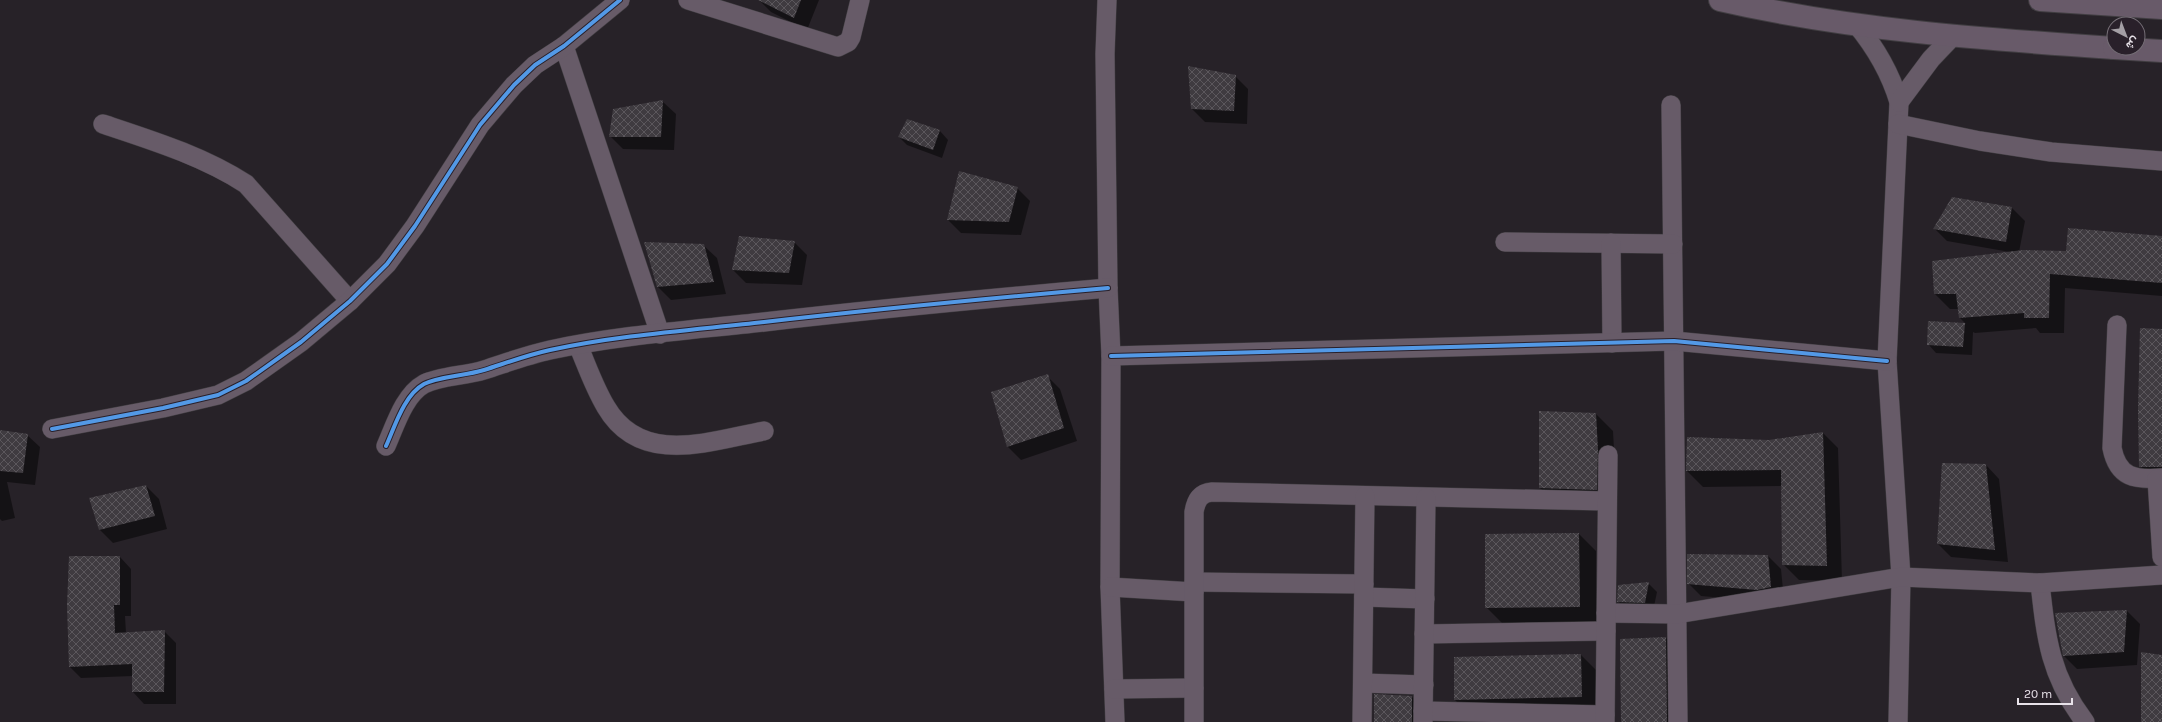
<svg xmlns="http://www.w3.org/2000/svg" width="2162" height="722" viewBox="0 0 2162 722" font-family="Karla,Vazirmatn,sans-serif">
  <defs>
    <pattern id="building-cross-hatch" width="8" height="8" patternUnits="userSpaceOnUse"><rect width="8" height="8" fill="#3f3b40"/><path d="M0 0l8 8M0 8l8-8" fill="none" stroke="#5b575c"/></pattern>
  </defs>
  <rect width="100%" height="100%" fill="#272228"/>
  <!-- shadow -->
  <g fill="#0007">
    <polygon points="759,0 819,0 807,30 771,12"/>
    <polygon points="1235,76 1248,89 1247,124 1205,122 1192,109"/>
    <polygon points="663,102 676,114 674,150 623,149 610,136"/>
    <polygon points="907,120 940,131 948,140 942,158 907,145 899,137"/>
    <polygon points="1017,188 1030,201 1021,235 961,233 948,220"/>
    <polygon points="1953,198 2012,208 2025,221 2019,252 2067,252 2162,237 2162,296 2065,288 2064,333 2040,333 2036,328 1975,333 1973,332 1972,355 1936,353 1928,344 1929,322 1966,324 1960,318 1959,309 1950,309 1935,294 1933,262 2010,252 1947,241 1934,228"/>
    <polygon points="794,242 807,255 802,285 746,283 733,270"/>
    <polygon points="703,245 717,258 726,294 671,300 658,287"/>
    <polygon points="2162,330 2162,479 2153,479 2140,466"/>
    <polygon points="1047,376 1060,389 1077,441 1021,460 1008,447"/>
    <polygon points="1540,412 1596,414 1613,431 1615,468 1613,506 1557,505 1540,488"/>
    <polygon points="0,431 27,435 40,447 35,485 7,482 15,518 2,521 0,519"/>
    <polygon points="1823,433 1838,448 1842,581 1799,580 1783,564 1782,486 1703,487 1687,471 1769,441"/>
    <polygon points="1986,465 1999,479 2008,562 1951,557 1938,544"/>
    <polygon points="146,486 159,499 167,529 113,543 100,530 90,499"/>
    <polygon points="1579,534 1596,551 1596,623 1503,624 1486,607"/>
    <polygon points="1768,556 1781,569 1784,600 1770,602 1701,596 1688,583"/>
    <polygon points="120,557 131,569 131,616 125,616 126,633 164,631 176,643 176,704 144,704 133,692 133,676 81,678 70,667"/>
    <polygon points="1648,583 1657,592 1653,611 1627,610 1618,601"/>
    <polygon points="2127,611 2140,624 2137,665 2077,669 2064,656"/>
    <polygon points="1666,638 1683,655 1683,722 1622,722"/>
    <polygon points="1581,655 1598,672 1598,714 1472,717 1455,700"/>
    <polygon points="1412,697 1427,712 1427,722 1375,722"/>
  </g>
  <!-- building -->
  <g fill="url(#building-cross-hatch)">
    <polygon points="758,0 801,0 794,18"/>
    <polygon points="1188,66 1236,75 1234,111 1191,109"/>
    <polygon points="663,100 661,137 609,137 613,109"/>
    <polygon points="907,119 940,130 933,150 898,137"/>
    <polygon points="959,171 1018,187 1009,222 947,220"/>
    <polygon points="1952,197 2012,207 2006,242 1933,229"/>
    <polygon points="2068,228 2162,236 2162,283 2050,274 2049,318 2024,318 2024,313 1959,318 1956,294 1934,294 1932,261 2023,250 2066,251"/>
    <polygon points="739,236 795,241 789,273 732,270"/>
    <polygon points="644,242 704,244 714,282 657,287"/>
    <polygon points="1928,321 1965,323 1963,347 1927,345"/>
    <polygon points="2140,328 2162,329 2162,467 2139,467 2138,410"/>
    <polygon points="1048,374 1064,428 1007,447 991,392"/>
    <polygon points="1539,411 1596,413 1598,450 1597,490 1539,488"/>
    <polygon points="0,430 28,434 23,473 0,471"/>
    <polygon points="1823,432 1827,566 1782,565 1781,470 1686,471 1687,437 1769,440"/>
    <polygon points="1942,463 1986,464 1995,550 1937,544"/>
    <polygon points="146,485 155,516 99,530 89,498"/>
    <polygon points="1579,533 1580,607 1485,608 1485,534"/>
    <polygon points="1687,554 1768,555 1771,587 1757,590 1687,584"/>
    <polygon points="69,556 120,556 120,605 114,605 115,633 165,630 164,692 132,692 132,664 69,667 67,606"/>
    <polygon points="1649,582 1645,603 1617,602 1618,585"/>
    <polygon points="2127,610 2124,652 2063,656 2055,613"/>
    <polygon points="1666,637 1667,722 1621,722 1620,639"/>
    <polygon points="2141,652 2162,655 2162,722 2141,722"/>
    <polygon points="1581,654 1582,697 1454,700 1454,657"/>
    <polygon points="1374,694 1412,696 1412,722 1374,722"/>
  </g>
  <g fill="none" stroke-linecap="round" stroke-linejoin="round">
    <!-- street casing -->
    <g stroke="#413e42" stroke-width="20">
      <g id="street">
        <polyline points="688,0 838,47 848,42 851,37 860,0"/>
        <polyline points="1107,0 1105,54 1108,288 1111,356 1110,587 1115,722"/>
        <path d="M1856 24C1876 48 1890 72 1899 102L1887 361 1901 577 1898 722"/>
        <polyline points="564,46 660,334"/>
        <polyline points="1899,102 1931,59 1952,37"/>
        <polyline points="1671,105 1678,722"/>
        <path d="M103 124C151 140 203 156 246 184L350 301"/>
        <polyline points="1898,124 1980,141 2051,152 2162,161"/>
        <polyline points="1505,242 1673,244"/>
        <polyline points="1611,243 1612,343"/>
        <path d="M2117 325 2112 448C2118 478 2135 480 2162 478"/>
        <path d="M578 345C587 366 594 387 606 407 641 467 710 441 764 431"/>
        <polyline points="1111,356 1674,341 1887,361"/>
        <polyline points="52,429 163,408 218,395 246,381 301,342 350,301 387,264 415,226 480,125 514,85 535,65 564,46 620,0"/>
        <path d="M386 446C395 426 404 395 424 384 440 376 465 376 484 370 506 363 527 355 550 350 619 335 693 330 764 322 878 309 993 298 1108 288"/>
        <polyline points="2157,479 2162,557"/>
        <polyline points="1194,582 1364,584"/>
        <path d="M2040 583C2046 638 2050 676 2085 722"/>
        <polyline points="1110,587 1194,592"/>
        <polyline points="1364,597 1425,599"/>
        <polyline points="1606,613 1677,614 1901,577 2040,583 2162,575"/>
        <polyline points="1424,634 1606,631"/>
        <polyline points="1363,683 1424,685"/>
        <polyline points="1114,689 1194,688"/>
        <polyline points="1423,711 1605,715"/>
        <path d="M1194 722V512C1196 500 1200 493 1212 492L1606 501"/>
        <polyline points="1362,722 1365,496"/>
        <polyline points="1423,722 1426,498"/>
        <polyline points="1605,722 1608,455"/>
      </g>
    </g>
    <!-- primary casing -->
    <g stroke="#413e42" stroke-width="24">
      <g id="primary">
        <path d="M1720 0C1850 30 1982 39 2114 48"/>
        <polyline points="2040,0 2162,8"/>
        <polyline points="2114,48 2162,51"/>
      </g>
    </g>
    <!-- street -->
    <use href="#street" stroke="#675b68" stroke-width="19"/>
    <!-- primary -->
    <use href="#primary" stroke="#685a69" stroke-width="22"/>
    <!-- cycleway casing -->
    <g stroke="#29202a" stroke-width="6">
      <g id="cycleway">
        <polyline points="1111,356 1674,341 1887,361"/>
        <polyline points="52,429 163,408 218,395 246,381 301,342 350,301 387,264 415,226 480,125 514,85 535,65 564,46 620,0"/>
        <path d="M386 446C395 426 404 395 424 384 440 376 465 376 484 370 506 363 527 355 550 350 619 335 693 330 764 322 878 309 993 298 1108 288"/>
      </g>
    </g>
    <!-- cycleway -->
    <use href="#cycleway" stroke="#5399e6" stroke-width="4"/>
  </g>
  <!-- north arrow -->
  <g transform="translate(2126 36) rotate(138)"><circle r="19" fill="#29202a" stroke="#756e76"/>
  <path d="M0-3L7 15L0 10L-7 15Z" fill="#a49fa5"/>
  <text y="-6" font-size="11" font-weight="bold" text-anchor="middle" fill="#e8e2e9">ش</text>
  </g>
  <!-- scale -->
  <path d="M2018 698v6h54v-6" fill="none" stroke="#e8e2e9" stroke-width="2"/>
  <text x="2024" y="698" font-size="12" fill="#e8e2e9" stroke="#29202a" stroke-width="3" paint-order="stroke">20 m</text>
</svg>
